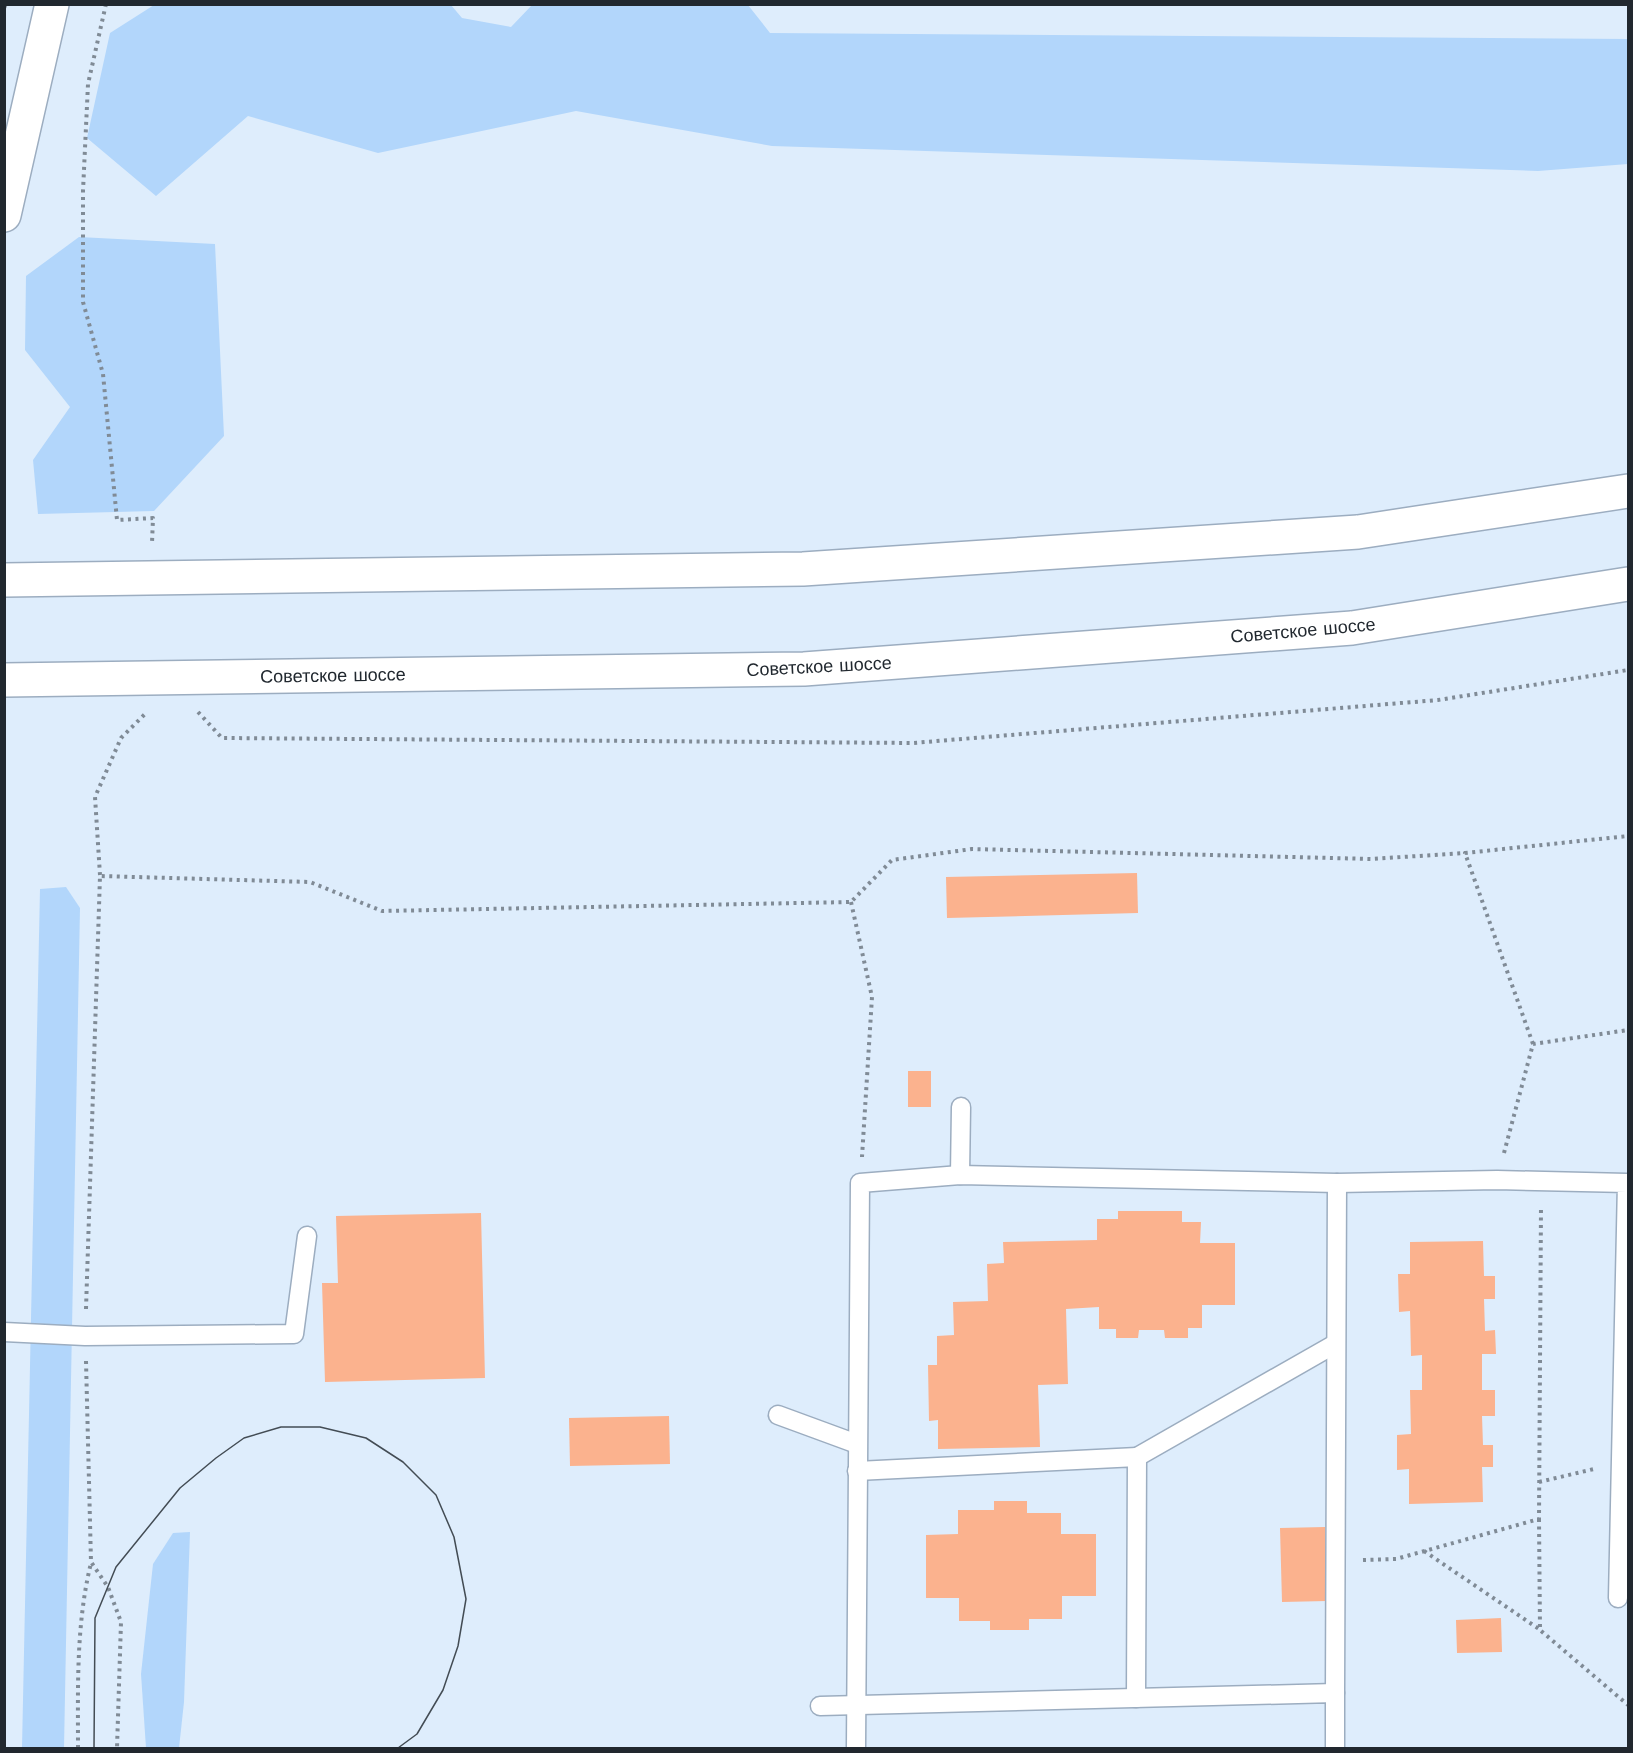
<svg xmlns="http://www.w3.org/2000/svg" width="1633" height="1753" viewBox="0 0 1633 1753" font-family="'Work Sans',sans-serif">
  <rect width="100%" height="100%" fill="#deedfc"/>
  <!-- green -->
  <g fill="#b2d6fb">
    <polygon points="748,5 770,33 1628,39 1628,164 1538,171 772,146 576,111 378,153 248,116 156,196 87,138 110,33 154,5 451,5 462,18 511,27 532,5"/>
    <polygon points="79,237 215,244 224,436 154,511 38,514 33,460 70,407 25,350 26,276"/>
    <polygon points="66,887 80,908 64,1748 22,1748 40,889"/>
    <polygon points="190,1532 184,1702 179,1748 146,1748 141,1674 153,1564 173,1533"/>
  </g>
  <!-- building -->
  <g fill="#fbb28e">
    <polygon points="1137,873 1138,913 947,918 946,877"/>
    <rect x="908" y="1071" width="23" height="36"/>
    <polygon points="1118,1211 1182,1211 1182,1222 1201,1222 1200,1243 1235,1243 1235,1305 1202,1305 1202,1328 1188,1328 1188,1338 1165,1338 1164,1330 1139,1330 1138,1338 1116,1338 1116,1329 1099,1329 1099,1307 1066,1309 1068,1384 1038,1385 1040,1447 938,1449 938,1420 929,1421 928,1365 937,1365 937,1336 954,1335 953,1302 988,1301 987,1264 1004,1263 1003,1242 1097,1240 1097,1219 1118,1219"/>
    <polygon points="481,1213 485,1378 325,1382 322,1283 338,1283 336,1216"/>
    <polygon points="1483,1241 1484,1276 1495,1276 1495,1299 1484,1299 1485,1331 1495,1330 1496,1354 1482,1354 1482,1390 1495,1390 1495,1416 1482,1416 1483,1445 1493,1445 1493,1467 1482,1467 1483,1502 1409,1504 1409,1469 1397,1470 1397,1435 1411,1434 1410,1390 1422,1390 1422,1355 1411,1356 1410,1311 1399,1312 1398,1274 1410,1274 1410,1242"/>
    <polygon points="669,1416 670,1464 570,1466 569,1418"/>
    <polygon points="994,1501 1027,1501 1027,1513 1061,1513 1061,1534 1096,1534 1096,1596 1062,1596 1062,1619 1029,1619 1029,1630 990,1630 990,1621 959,1621 959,1598 926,1598 926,1535 958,1534 958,1510 994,1510"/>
    <polygon points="1325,1527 1327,1601 1282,1602 1280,1528"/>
    <polygon points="1501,1618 1502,1652 1457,1653 1456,1620"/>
  </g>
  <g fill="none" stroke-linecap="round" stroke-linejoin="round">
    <!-- lane casing -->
    <g stroke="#9cadc0" stroke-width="21">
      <g id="lane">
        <polyline points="960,1175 961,1107"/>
        <polyline points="4,1332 85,1336 294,1334 307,1236"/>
        <polyline points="778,1415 857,1444"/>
        <polyline points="1137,1457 1335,1344"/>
        <polyline points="857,1471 1137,1457 1136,1698"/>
        <polyline points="1335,1693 1337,1183"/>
        <polyline points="820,1706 1335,1693 1335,1748"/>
        <polyline points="856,1748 860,1183 960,1175 1337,1183 1497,1180 1627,1183 1618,1598"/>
      </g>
    </g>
    <!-- secondary casing -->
    <g stroke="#9cadc0" stroke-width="36">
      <polyline id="secondary" points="4,215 52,4"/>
    </g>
    <!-- highway casing -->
    <g stroke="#9cadc0" stroke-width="36">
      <g id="highway">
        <polyline points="4,580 803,569 1358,532 1628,491"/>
        <polyline points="4,680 804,669 1352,628 1628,584"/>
      </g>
    </g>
    <!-- path -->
    <g stroke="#808b96" stroke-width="4" stroke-dasharray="3 4.5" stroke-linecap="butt">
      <polyline points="106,4 88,84 83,191 83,302 103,374 117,520 153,518 152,543"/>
      <polyline points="4,8 6,4"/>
      <polyline points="198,712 222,738 913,743 1438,700 1628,670"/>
      <polyline points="100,875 95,797 121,738 146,713"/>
      <polyline points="851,902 872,997 862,1157"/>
      <polyline points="1533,1044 1465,853 1628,836"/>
      <polyline points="1504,1153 1533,1044 1628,1030"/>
      <polyline points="86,1309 100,876 310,882 382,911 851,902 892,860 972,849 1371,859 1465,853"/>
      <polyline points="86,1361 91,1562 108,1587 121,1622 117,1748"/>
      <polyline points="1539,1482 1594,1469"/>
      <polyline points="1539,1519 1540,1630 1628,1705"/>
      <polyline points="1424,1551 1539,1629"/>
      <polyline points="1363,1560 1396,1559 1539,1519 1541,1206"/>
      <path d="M78 1748C78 1686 76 1624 91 1563"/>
    </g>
    <!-- lane -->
    <use href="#lane" stroke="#fff" stroke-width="18"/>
    <!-- secondary -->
    <use href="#secondary" stroke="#fff" stroke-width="33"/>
    <!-- highway -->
    <use href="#highway" stroke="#fff" stroke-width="33"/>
    <!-- tram -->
    <polyline stroke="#434c54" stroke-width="1.5" points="94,1748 95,1618 116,1567 180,1488 216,1458 244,1438 281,1427 320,1427 366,1438 403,1462 436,1495 454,1537 466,1599 458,1646 443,1690 417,1734 398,1748"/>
  </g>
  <g text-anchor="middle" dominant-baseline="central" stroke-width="6" stroke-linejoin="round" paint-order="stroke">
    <!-- street labels -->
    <g font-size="18" fill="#21282f" stroke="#fff">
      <text transform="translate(1303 630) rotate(-5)">Советское шоссе</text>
      <text transform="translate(819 666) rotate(-3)">Советское шоссе</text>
      <text transform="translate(333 675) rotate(-1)">Советское шоссе</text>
    </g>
  </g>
  <!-- border -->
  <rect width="1633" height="1753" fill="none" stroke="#21282f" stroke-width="12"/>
</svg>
